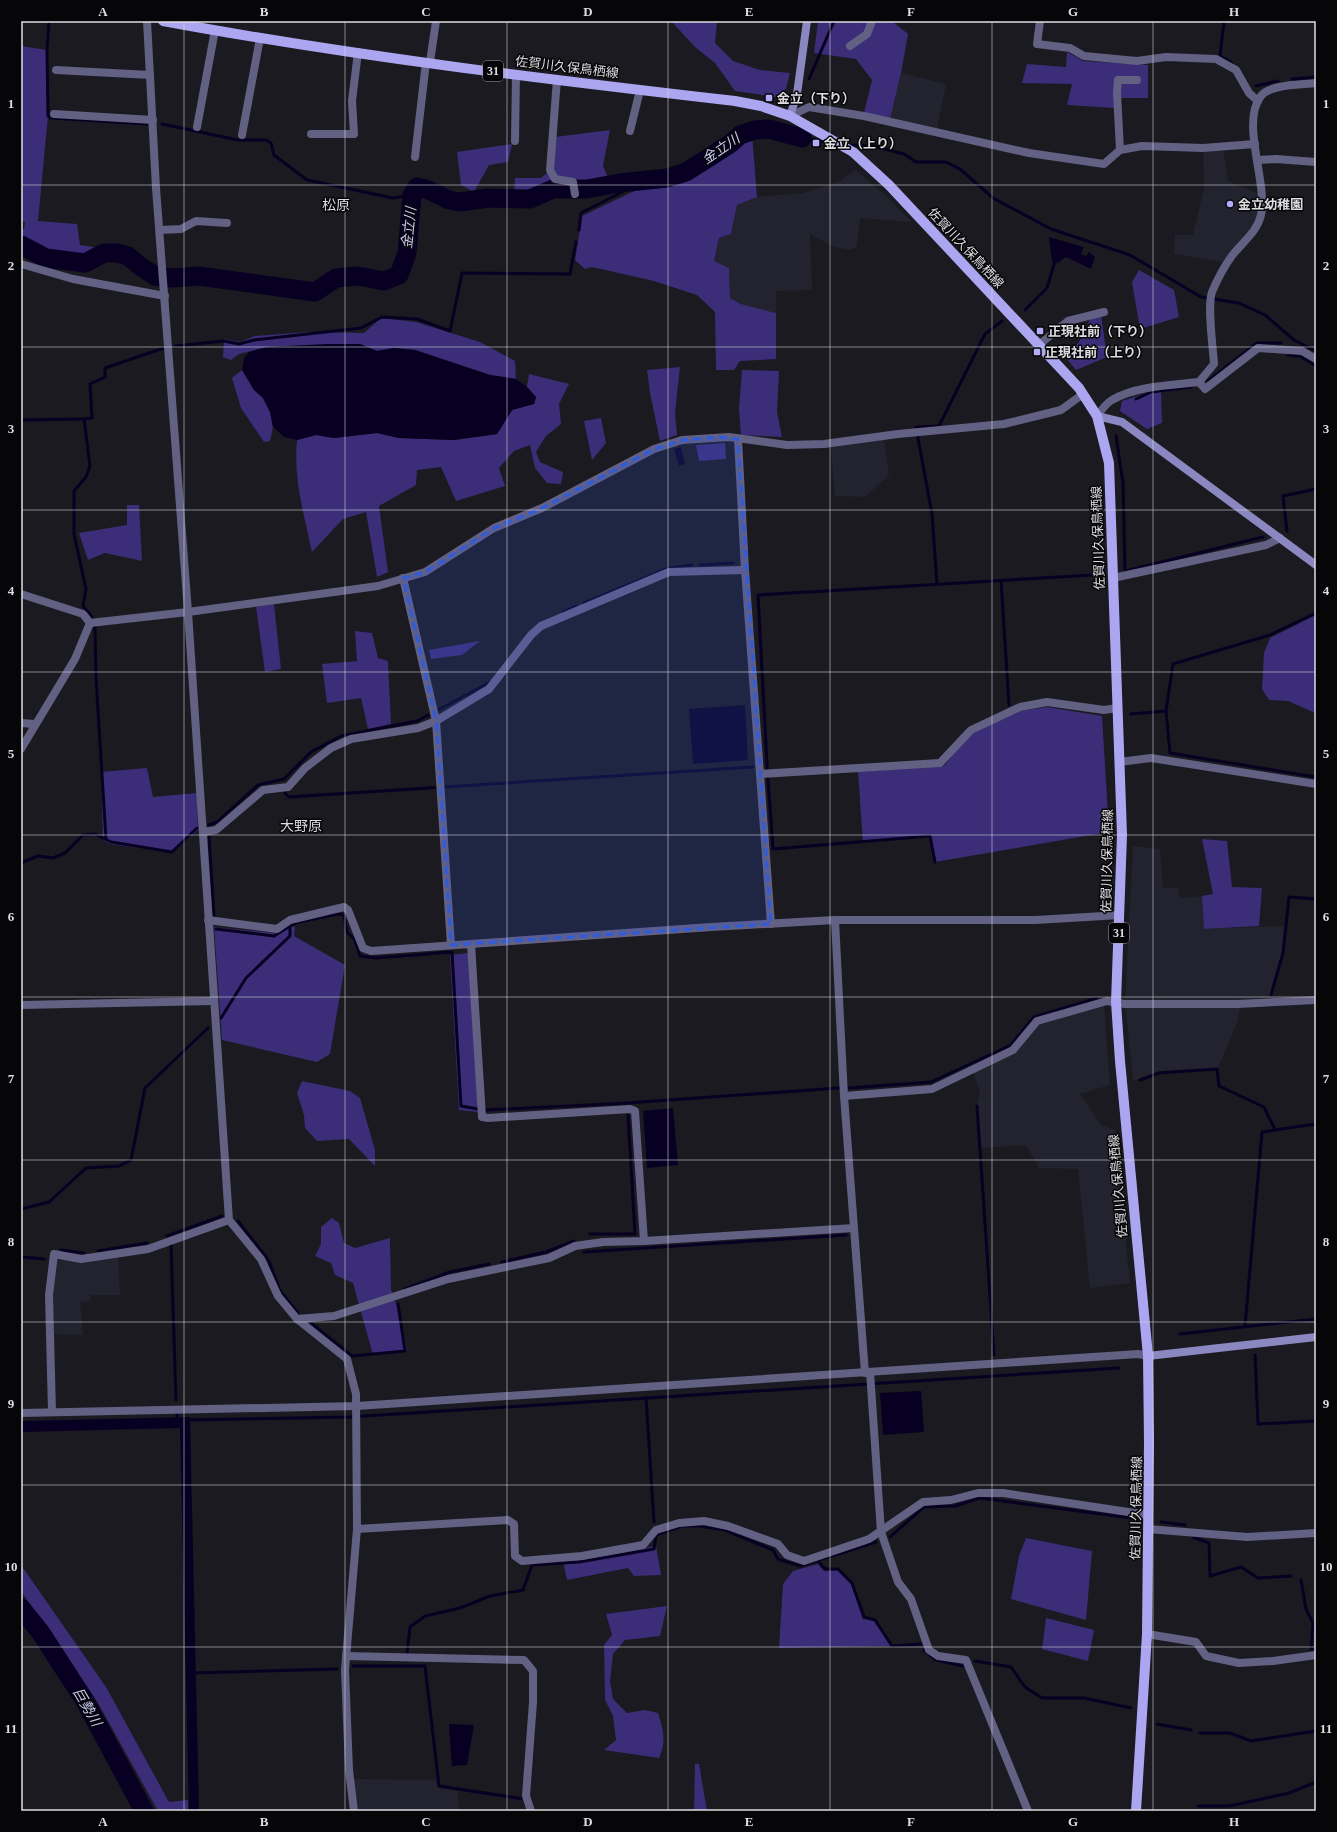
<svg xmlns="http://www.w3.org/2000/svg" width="1337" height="1832" viewBox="0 0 1337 1832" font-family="'Times New Roman','Noto Sans JP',serif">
  <rect width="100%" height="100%" fill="#1a1a20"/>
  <!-- built -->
  <g fill="#23232f">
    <polygon points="901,73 946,84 937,129 890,119"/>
    <polygon points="1203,149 1223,149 1228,181 1260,194 1259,213 1248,234 1222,262 1174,254 1175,235 1193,235 1204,189"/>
    <polygon points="855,170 884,194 912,222 860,218 857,246 851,250 834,247 810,234 812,290 776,291 776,313 741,304 730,298 729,268 714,261 719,238 731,234 737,205 757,197 803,193 840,181"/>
    <polygon points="884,438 889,475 865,497 835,496 831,446"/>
    <polygon points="1133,846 1160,849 1163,888 1178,888 1180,898 1202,896 1204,929 1287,926 1284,954 1272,997 1242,1000 1237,1022 1218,1068 1159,1071 1133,1081 1125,1002"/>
    <polygon points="1104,1005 1110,1085 1080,1094 1101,1125 1115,1130 1130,1283 1090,1288 1078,1169 1039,1168 1026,1145 980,1148 977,1106 980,1093 973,1072 1016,1052 1038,1024"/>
    <polygon points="118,1256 120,1295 90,1295 90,1301 80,1302 83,1335 53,1334 51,1298 57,1259 84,1261"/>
    <polygon points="354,1779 436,1780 438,1788 458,1791 459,1811 358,1811"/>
  </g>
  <!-- green -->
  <g fill="#3b2d78">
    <polygon points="671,21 717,21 715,43 733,61 760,70 790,73 786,89 776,97 735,91 715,63 695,47"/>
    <polygon points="818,21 892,21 908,34 901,73 890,119 864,113 872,80 856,59 814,53"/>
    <polygon points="21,46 47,50 48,116 38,221 77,224 80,245 100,248 84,259 46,252 21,237 21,229 24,229 25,222 21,221"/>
    <polygon points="1067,52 1083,61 1148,65 1148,98 1114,98 1115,108 1067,105 1072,84 1022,83 1027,64 1066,67"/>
    <polygon points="610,130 603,166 609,180 590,184 554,184 532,193 514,194 515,178 541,178 552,169 555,137"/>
    <polygon points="752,134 757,197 737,205 731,234 719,238 714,261 729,268 730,298 741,304 776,313 776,359 740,361 734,370 716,370 715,312 697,295 654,281 592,267 585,269 575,260 582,216 649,184 666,183 686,176"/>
    <polygon points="512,144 508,162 489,165 474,192 461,185 457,152"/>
    <polygon points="1139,270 1174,290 1179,317 1140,329 1132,282"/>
    <polygon points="1101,315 1107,357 1076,370 1067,359 1085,333 1090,318"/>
    <polygon points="381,318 416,322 480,342 515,361 516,379 490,375 415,350 394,348 377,351 360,344 267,347 239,354 231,360 223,357 224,339 240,342 255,336 309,332 364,333"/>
    <polygon points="680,367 675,413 677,435 660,441 650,393 647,370"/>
    <polygon points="242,370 254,390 263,398 270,412 273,427 270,441 264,442 241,408 232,378"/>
    <polygon points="742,370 779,371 777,412 782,437 741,435 739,409"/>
    <path d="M529 374 569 384 559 404 561 424 546 436 536 452 540 462 563 472 561 484 547 483 535 468 530 445 514 451 499 468 505 486 456 501 441 467 417 470 416 485 379 506 388 572 377 577 366 512 343 519 312 552C304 515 293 478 297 440L316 435 334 438 377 433 399 438 454 440 497 434 512 410 534 404 536 397 527 387Z"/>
    <polygon points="1161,388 1162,423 1147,429 1120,411 1122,401"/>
    <polygon points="601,418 606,443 592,460 584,421"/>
    <polygon points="725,443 726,459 699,461 696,445"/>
    <polygon points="127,505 139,505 142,561 105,553 88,560 79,533 127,525"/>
    <polygon points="274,604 281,669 265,672 256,607"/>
    <polygon points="1316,615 1316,710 1313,712 1288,701 1269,700 1262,689 1264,653 1270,638"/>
    <polygon points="355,631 372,633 378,658 388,661 391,724 368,729 361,698 327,703 322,664 357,661"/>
    <polygon points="480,641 462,655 431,659 429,650"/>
    <polygon points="1047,707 1102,716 1109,832 935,862 930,836 863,843 858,772 944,766 971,733 1020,711"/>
    <polygon points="147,768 153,797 197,793 198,830 172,853 110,844 103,840 101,772"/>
    <polygon points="1202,839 1227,841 1232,887 1262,888 1259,926 1204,929 1202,896 1213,894"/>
    <polygon points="295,926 294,936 345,965 330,1054 317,1062 222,1040 214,927 274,933"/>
    <polygon points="468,953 478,1112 459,1110 450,955"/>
    <polygon points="302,1081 350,1091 360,1098 375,1150 375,1166 349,1139 317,1141 305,1128 304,1115 297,1093"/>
    <polygon points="332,1218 339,1223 344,1243 355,1248 390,1238 391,1289 401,1319 407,1351 373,1355 353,1283 335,1275 331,1263 315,1256 321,1244 321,1227"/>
    <polygon points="1026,1538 1092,1551 1086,1620 1011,1599 1019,1556"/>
    <polygon points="656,1546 661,1575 634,1576 628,1568 567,1580 563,1561"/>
    <polygon points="818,1564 824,1571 837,1570 851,1584 863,1619 874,1620 891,1646 779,1648 783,1584 793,1571"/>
    <polygon points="21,1565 106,1687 169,1802 188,1800 188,1811 158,1811 98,1703 21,1591"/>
    <path d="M667 1606 660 1636 625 1640 613 1654 610 1681 613 1699 627 1713 645 1710 658 1713C663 1729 667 1741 659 1758L604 1750 616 1740 613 1716 605 1700 604 1645 612 1635 606 1614Z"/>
    <polygon points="1046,1618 1094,1630 1088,1661 1042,1649"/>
    <polygon points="695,1764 699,1764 707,1811 694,1811"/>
  </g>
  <!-- water -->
  <g fill="#080022">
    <polygon points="1049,237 1084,247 1081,254 1086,256 1089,252 1095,257 1091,269 1066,257 1058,263 1052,261"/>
    <polygon points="327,344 360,344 377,351 394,348 415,350 490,375 516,379 527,387 536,397 534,404 512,410 497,434 454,440 399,438 377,433 334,438 316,435 297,440 284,437 273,427 270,412 263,398 254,390 242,370 244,358 249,352 267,347"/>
    <polygon points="681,447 685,464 679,466 674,449"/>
    <polygon points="745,705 748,760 693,764 689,709"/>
    <polygon points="673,1108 678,1165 647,1168 643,1111"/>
    <polygon points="921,1391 924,1432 883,1435 880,1393"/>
    <polygon points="190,1417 190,1419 199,1811 189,1811 180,1428 23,1432 23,1421"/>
    <polygon points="449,1724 474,1725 467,1765 452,1766"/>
  </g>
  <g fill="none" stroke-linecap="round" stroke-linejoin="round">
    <!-- stream -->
    <g stroke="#080022" stroke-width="3">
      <polyline points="49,21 47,50 48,116 51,118 147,124"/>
      <polyline points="1224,21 1220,56 1232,63"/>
      <polyline points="809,79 834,21"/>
      <polyline points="1292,79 1316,77"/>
      <polyline points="1256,86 1278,81"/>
      <polyline points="162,124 238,140 266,140 271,143 274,155 307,180 393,198 412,195"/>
      <polyline points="802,138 827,142"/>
      <polyline points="849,145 873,146 904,154 916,162 946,162 960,169 993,198 1051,229 1130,255 1201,297 1239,303 1265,315 1294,340 1316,351"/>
      <polyline points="579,230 581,213 630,188 654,180"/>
      <polyline points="1025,310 1047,288 1055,261"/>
      <polyline points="175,346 224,341 239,344 254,340 361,328 382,317 417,319 450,331 462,273 570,274 576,242"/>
      <polyline points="1288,355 1300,356 1316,366"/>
      <polyline points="1208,381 1257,343 1281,343"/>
      <polyline points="1136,399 1151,392 1191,387"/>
      <polyline points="21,420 84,419"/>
      <polyline points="1116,436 1123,483 1125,571 1263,537"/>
      <polyline points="1287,531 1283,496 1316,489"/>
      <polyline points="700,565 733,563"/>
      <polyline points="1001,580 1009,705"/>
      <polyline points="937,584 932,514 916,427 939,426 985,334 1002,321"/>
      <polyline points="584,603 669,568 692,565"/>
      <polyline points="563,612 576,606"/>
      <polyline points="92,617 83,606 86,589 74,534 74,491 86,477 90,466 84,419 92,418 90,384 105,377 105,368 164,348"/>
      <polyline points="95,627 96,678 106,839"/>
      <polyline points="438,710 490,682"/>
      <polyline points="1166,711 1173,664 1270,635 1316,613"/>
      <polyline points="1131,714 1166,711 1170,753 1316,777"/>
      <polyline points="285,793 289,797 753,767"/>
      <polyline points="209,825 217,822 258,785 284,779 311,752 341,736 417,721 428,715"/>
      <polyline points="209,837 214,916"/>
      <polyline points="935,862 930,836 773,849 767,765 758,595 1093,575"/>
      <polyline points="21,863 38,856 53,858 65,853 83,835 95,834 111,842 172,852 197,828"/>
      <polyline points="216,929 274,936 290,926"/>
      <polyline points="1271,995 1283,953 1289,897 1316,899"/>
      <polyline points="221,1018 246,978 290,936 290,926 299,922 338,914 344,915 347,932 355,940 360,956 376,958 452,952 461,1106 478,1109"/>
      <polyline points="1140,1080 1159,1073 1217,1069 1219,1086 1264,1107 1275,1130"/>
      <polyline points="849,1088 931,1082 1011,1045 1034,1017 1097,998"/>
      <polyline points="977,1106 994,1355"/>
      <polyline points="486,1110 627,1103 839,1088"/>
      <polyline points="21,1209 49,1202 86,1168 119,1166 131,1160 145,1088 208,1028"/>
      <polyline points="238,1221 269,1261 280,1291 298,1313"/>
      <polyline points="590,1234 635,1234 628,1115"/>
      <polyline points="167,1236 222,1216"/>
      <polyline points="171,1244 176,1400"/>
      <polyline points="61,1250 84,1253"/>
      <polyline points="98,1251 147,1243"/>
      <polyline points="584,1252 846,1235"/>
      <polyline points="21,1257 44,1259"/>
      <polyline points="502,1262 546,1252 574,1241"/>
      <polyline points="405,1289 450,1272 489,1264"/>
      <polyline points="311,1323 352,1356 405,1351 398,1304"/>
      <polyline points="1245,1326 1262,1132 1316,1124"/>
      <polyline points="1180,1334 1316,1319"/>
      <polyline points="1255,1355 1258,1424 1316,1421"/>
      <polyline points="646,1398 654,1522"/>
      <polyline points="177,1414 177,1421"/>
      <polyline points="188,1420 349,1417 1119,1368"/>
      <polyline points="1161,1522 1185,1525"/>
      <polyline points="890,1537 924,1507 955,1506 980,1498 1131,1518"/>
      <polyline points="1193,1537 1209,1543 1210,1576 1241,1567 1258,1578 1291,1576"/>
      <polyline points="818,1561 825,1569 838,1569 852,1583 864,1617 875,1620 892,1646 922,1644"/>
      <polyline points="1301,1580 1306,1609 1313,1623 1311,1649 1316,1648"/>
      <polyline points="924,1650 936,1660 963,1666"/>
      <polyline points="407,1653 410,1627 425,1616 460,1608 490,1596 523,1590 532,1565 579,1562 654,1549 656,1535 682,1526 699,1526 725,1530 773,1550 778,1559 800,1566 876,1542"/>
      <polyline points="975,1661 1011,1667 1025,1687 1042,1698 1084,1698 1131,1708"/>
      <polyline points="353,1666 425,1666 439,1786 524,1799 525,1802"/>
      <polyline points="192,1673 337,1669"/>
      <polyline points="1157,1724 1191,1730"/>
      <polyline points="1200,1733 1230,1733 1251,1741 1316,1731"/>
      <polyline points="1198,1806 1229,1806 1289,1793 1316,1782"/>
    </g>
    <!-- river -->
    <g stroke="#080022" stroke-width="19">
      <polyline points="21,245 46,258 85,263 104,253 117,253 128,256 140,266 155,276 173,278 199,276 315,292 336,278 358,276 384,281 399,275 407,253 412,195 417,187 426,189 449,200 460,202 488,198 530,199 553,189 587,189 620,183 667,178 686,172 730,144 740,135 755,130 769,129 802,138"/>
      <polyline points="21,1608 41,1633 85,1701 144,1811"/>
    </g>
    <!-- street -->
    <g stroke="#626083" stroke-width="8">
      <polyline points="147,21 156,188 188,612 229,1220 261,1259 278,1296 297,1319 347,1359 356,1394 357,1529 345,1670 349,1770 354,1811"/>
      <polyline points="1040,21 1037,44 1070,48 1084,56 1137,61 1166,57 1216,59 1236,70 1249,93 1258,101"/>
      <polyline points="850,46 867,34 872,21"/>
      <polyline points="430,62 436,21"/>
      <polyline points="56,70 150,75"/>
      <polyline points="557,79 550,170 555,179 573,182 575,194"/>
      <polyline points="54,114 153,120"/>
      <polyline points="790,116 809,107 864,116 1029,153 1104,164 1120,150 1142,146 1203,148 1255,144"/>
      <polyline points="197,127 215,30"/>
      <polyline points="630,131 640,90"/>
      <polyline points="311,134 354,134 352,101 358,52"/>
      <polyline points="242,135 260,38"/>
      <polyline points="515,141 516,74"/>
      <polyline points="1120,150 1117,93 1118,80 1137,80"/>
      <polyline points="415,157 426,62"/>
      <polyline points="1257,160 1276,159 1316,162"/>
      <polyline points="160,230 181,229 196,221 227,223"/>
      <polyline points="21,264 73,279 165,296"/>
      <polyline points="1040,344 1068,321 1104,312"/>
      <polyline points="1199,382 1205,389 1258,348 1302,351 1316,359"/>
      <path d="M1097 416C1101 411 1106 403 1112 400 1135 386 1172 385 1199 382L1214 364C1213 347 1207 306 1212 292 1217 280 1224 267 1231 257 1241 243 1257 233 1261 215 1268 183 1240 122 1261 96 1270 84 1302 85 1316 83"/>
      <polyline points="738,439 745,570 771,924"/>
      <polyline points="403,578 436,721 451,945"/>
      <polyline points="1113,578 1266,545 1280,538"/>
      <polyline points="21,594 83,614 90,623"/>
      <polyline points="90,623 188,612 378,586 425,572 494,528 542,508 654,449 682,440 729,437 787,445 824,444 898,434 1004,424 1061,410 1083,394"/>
      <polyline points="21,723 35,724"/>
      <polyline points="21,749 75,659 90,623"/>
      <polyline points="1119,762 1151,758 1316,784"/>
      <polyline points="760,774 940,763 971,730 1020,707 1047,702 1104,710 1117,708"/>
      <polyline points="203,832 216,830 263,790 288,787 305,768 331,748 351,739 418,728 436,721 489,689 531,635 541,626 669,572 745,570"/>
      <polyline points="208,920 277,929 290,920 344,907 348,910 363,948 371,951 711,927 835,920 1036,920 1120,915"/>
      <polyline points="835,920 844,1096 865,1373"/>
      <polyline points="471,944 482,1117 488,1118 630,1109 635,1111 644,1241"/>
      <polyline points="21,1005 213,1001"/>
      <polyline points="844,1096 932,1089 1013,1050 1037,1021 1107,1001 1125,1004 1238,1004 1316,1000"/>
      <polyline points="297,1319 334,1316 448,1279 549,1258 575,1246 603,1242 644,1241 854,1228"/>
      <polyline points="870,1372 881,1532 898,1582 911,1599 929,1650 938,1656 966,1660 1028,1811"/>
      <polyline points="52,1412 49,1295 54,1254 81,1259 148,1249 229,1220"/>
      <polyline points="21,1413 357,1406 1138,1354 1148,1356"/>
      <polyline points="357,1529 508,1520 514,1524 515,1556 522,1561 582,1556 643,1545 656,1530 679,1523 704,1521 728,1526 778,1544 787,1555 804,1561 869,1539 923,1502 951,1500 978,1493 1003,1493 1148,1515"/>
      <polyline points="1148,1529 1247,1537 1316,1533"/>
      <polyline points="1147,1634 1196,1642 1206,1656 1239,1663 1273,1661 1316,1655"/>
      <polyline points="346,1656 524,1660 533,1671 533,1702 526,1796 531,1811"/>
    </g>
    <!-- secondary -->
    <g stroke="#8b87c0" stroke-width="8">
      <polyline points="790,116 797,94 807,21"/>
      <polyline points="1097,416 1122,422 1316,565"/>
      <polyline points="1148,1356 1316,1337"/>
    </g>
    <!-- primary -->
    <path stroke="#aba6ef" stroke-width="10" d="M163 21C352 56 544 79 735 101L761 106 790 116 853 152 889 185 1079 388 1097 416 1109 463 1122 835 1116 1002 1120 1061 1148 1356 1149 1442 1147 1634 1136 1811"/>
  </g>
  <!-- marked area -->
  <path fill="#305cd9" fill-opacity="0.2" stroke="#305cd9" stroke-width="3" stroke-dasharray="8 5" stroke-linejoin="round" d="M719 437 738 439 771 924 451 945 436 721 403 578 425 572 494 528 542 508 654 449 682 440Z"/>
  <!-- grid -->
  <path fill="none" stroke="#dedee2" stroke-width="1" stroke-opacity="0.55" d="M184 21V1811M345 21V1811M507 21V1811M668 21V1811M830 21V1811M992 21V1811M1153 21V1811M21 185H1316M21 347H1316M21 510H1316M21 672H1316M21 835H1316M21 997H1316M21 1160H1316M21 1322H1316M21 1485H1316M21 1647H1316"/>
  <!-- markers -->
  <g fill="#b2adf9" stroke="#060608" stroke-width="1.5">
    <rect x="765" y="94" width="8" height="8" rx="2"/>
    <rect x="812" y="139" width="8" height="8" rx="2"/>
    <circle cx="1230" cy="204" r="4"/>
    <rect x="1036" y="327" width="8" height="8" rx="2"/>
    <rect x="1033" y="348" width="8" height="8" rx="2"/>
  </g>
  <g text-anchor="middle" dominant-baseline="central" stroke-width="3" stroke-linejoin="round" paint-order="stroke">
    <!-- shield labels -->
    <g fill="#060608" stroke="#9d9da1" stroke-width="1">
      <rect x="483" y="61" width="20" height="20" rx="3"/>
      <rect x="1109" y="923" width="20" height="20" rx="3"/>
    </g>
    <g font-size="12" font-weight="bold" fill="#dedee2">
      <text x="493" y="71">31</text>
      <text x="1119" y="933">31</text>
    </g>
    <!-- street labels -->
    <g font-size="13" fill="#dedee2" stroke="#060608">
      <text transform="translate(567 67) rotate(7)">佐賀川久保鳥栖線</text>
      <text transform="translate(966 248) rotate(47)">佐賀川久保鳥栖線</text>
      <text transform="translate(1098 538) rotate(-92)">佐賀川久保鳥栖線</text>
      <text transform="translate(1107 861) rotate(-89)">佐賀川久保鳥栖線</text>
      <text transform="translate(1118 1186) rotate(-95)">佐賀川久保鳥栖線</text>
      <text transform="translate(1136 1508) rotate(-89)">佐賀川久保鳥栖線</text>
    </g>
    <!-- poi labels -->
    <g font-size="13" font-weight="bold" fill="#dedee2" stroke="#060608" text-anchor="start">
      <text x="777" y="98">金立（下り）</text>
      <text x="824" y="143">金立（上り）</text>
      <text x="1238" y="204">金立幼稚園</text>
      <text x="1048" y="331">正現社前（下り）</text>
      <text x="1045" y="352">正現社前（上り）</text>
    </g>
    <!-- water labels -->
    <g font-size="14" font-style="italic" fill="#cccaf6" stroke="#060608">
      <text transform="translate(721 149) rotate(-34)">金立川</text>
      <text transform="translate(409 228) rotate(-84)">金立川</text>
      <text transform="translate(87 1707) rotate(60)">巨勢川</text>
    </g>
    <!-- neighbourhood labels -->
    <g font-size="14" fill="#dedee2" stroke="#060608">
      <text x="336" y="205">松原</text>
      <text x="301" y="826">大野原</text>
    </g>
  </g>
  <!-- border -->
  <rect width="1337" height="1832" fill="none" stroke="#060608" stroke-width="44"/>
  <rect x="22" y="22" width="1293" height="1788" fill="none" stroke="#dedee2" stroke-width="1.5"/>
  <g font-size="13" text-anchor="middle" font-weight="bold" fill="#dedee2">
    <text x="103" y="16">A</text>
    <text x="264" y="16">B</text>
    <text x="426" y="16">C</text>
    <text x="588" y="16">D</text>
    <text x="749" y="16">E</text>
    <text x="911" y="16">F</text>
    <text x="1073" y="16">G</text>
    <text x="1234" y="16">H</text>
    <text x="11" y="108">1</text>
    <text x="1326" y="108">1</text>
    <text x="11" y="270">2</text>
    <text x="1326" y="270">2</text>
    <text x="11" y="433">3</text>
    <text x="1326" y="433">3</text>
    <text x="11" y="595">4</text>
    <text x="1326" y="595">4</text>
    <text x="11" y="758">5</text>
    <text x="1326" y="758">5</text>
    <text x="11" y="921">6</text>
    <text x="1326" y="921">6</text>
    <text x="11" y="1083">7</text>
    <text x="1326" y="1083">7</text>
    <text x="11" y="1246">8</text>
    <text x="1326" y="1246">8</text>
    <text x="11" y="1408">9</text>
    <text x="1326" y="1408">9</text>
    <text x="11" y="1571">10</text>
    <text x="1326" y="1571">10</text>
    <text x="11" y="1733">11</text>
    <text x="1326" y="1733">11</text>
    <text x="103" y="1826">A</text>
    <text x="264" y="1826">B</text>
    <text x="426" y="1826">C</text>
    <text x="588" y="1826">D</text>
    <text x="749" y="1826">E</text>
    <text x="911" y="1826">F</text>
    <text x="1073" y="1826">G</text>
    <text x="1234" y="1826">H</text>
  </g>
</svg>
